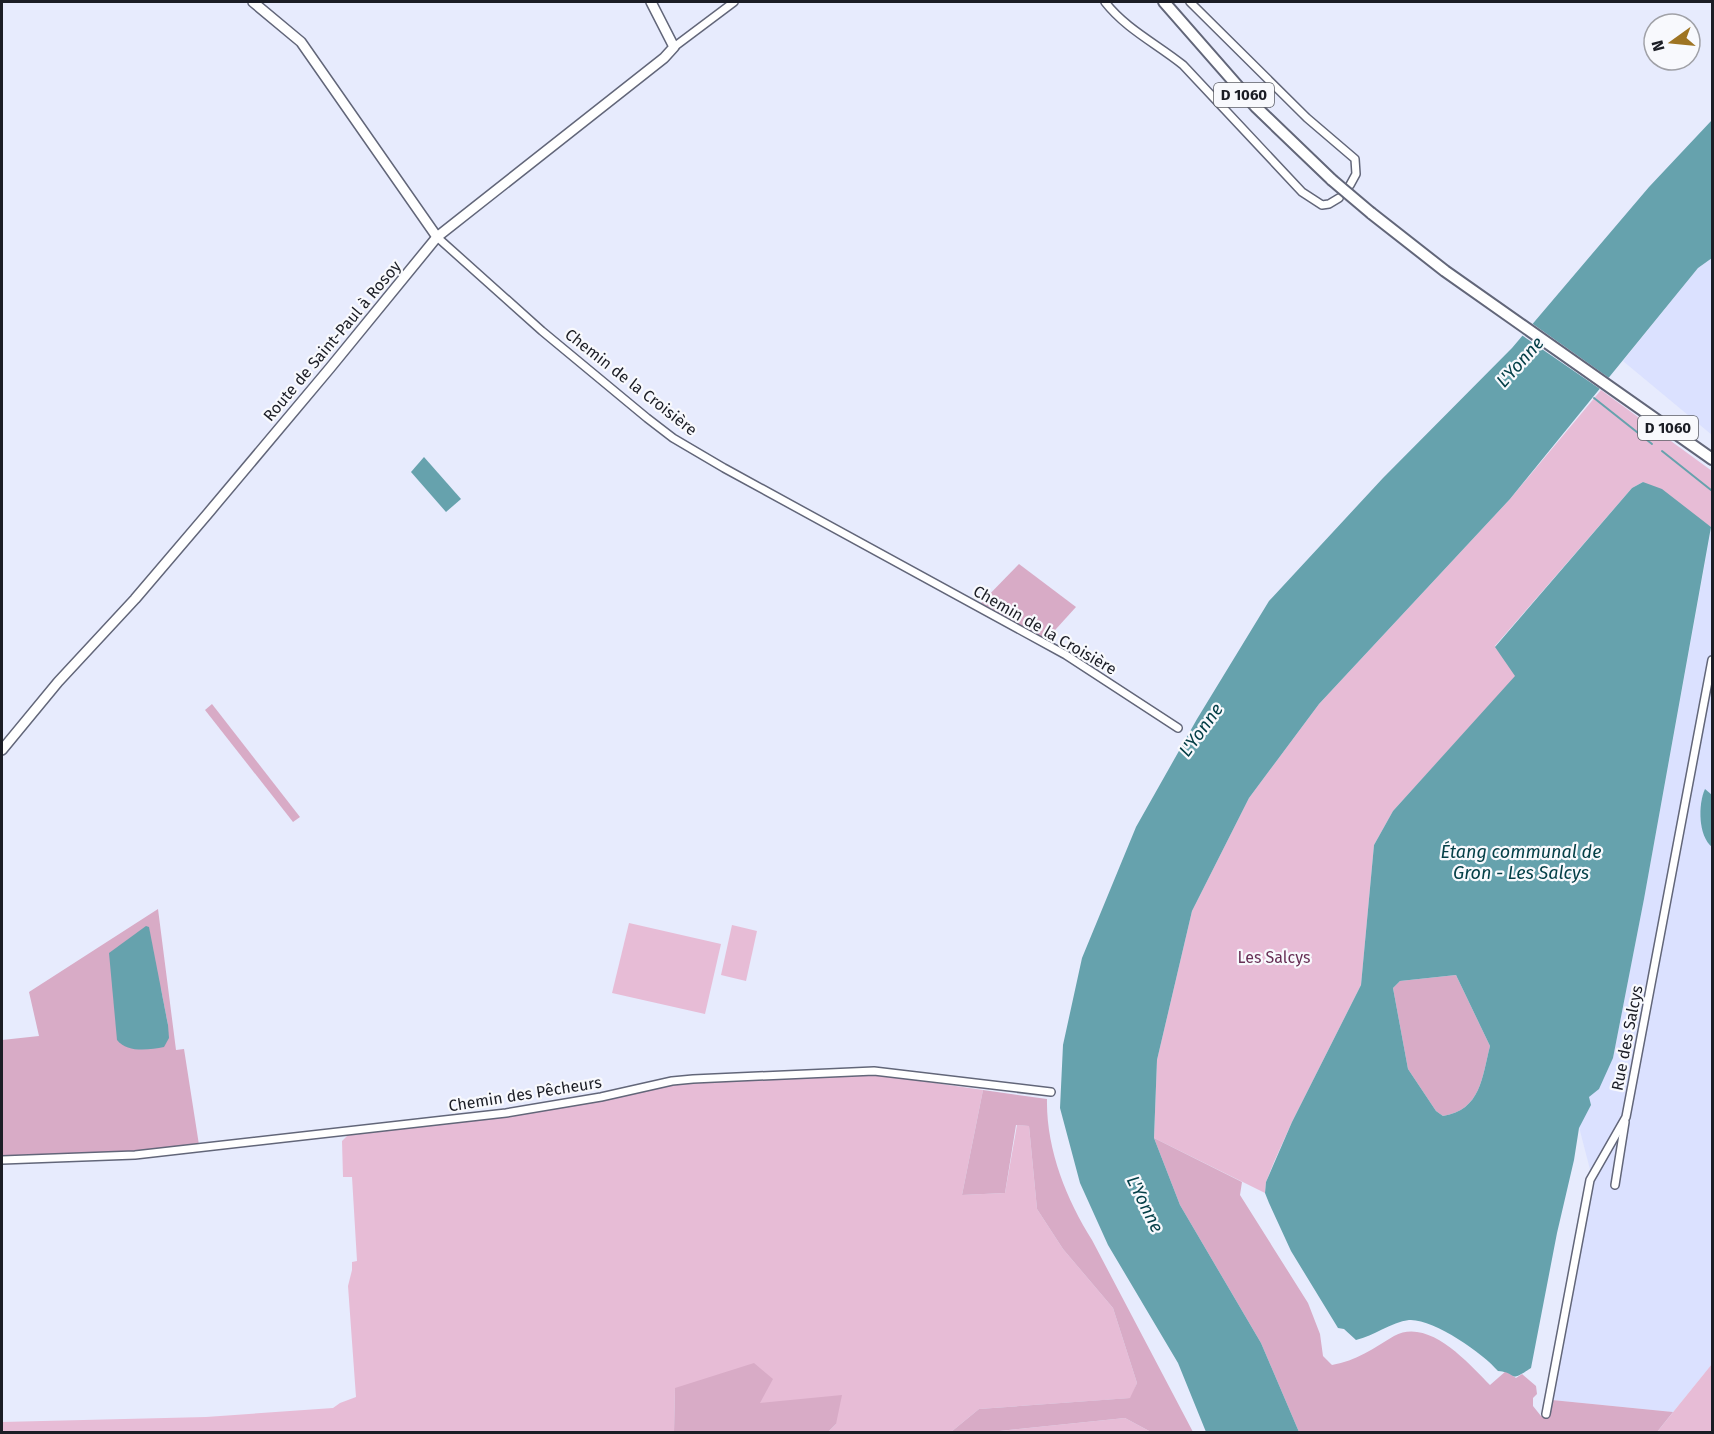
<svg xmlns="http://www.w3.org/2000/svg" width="1714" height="1434" viewBox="0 0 1714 1434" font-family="'Fira Sans',sans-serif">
  <rect width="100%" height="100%" fill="#e7ebfd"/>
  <!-- built -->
  <g fill="#dbe1ff">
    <polygon points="1712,258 1712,435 1623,361 1698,268"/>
    <polygon points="1712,524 1712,1364 1673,1412 1552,1400 1593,1181 1579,1127 1591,1105 1588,1097 1613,1058 1644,899"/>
  </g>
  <!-- green -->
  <g fill="#e7bcd6">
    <polygon points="1601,390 1712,471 1711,527 1643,482 1632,488 1495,646 1516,676 1393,811 1374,845 1361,985 1292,1122 1274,1162 1266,1182 1265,1193 1154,1138 1157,1060 1192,911 1249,798 1319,704 1510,499"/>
    <polygon points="629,923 721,944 705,1014 612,993"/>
    <polygon points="732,925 757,931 746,981 721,975"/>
    <polygon points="873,1074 983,1090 962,1195 1005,1193 1017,1125 1029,1126 1037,1209 1063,1249 1113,1308 1137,1383 1131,1398 979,1409 951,1432 828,1432 836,1424 760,1403 675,1388 674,1432 2,1432 2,1422 206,1417 333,1408 340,1403 356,1397 348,1286 352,1270 352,1262 357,1261 352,1177 343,1177 342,1141 349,1134 507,1116 672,1083"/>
    <polygon points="1712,1364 1712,1432 1657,1432"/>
    <polygon points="1125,1418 1151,1432 990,1432"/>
  </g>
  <!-- forest -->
  <g fill="#d8abc6" fill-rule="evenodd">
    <polygon points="1019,564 1076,607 1046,640 981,603"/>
    <polygon points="212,704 300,817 293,822 205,710"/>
    <path d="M158 909 176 1050 184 1049 199 1145 132 1152 2 1156V1040L39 1036 29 992ZM109 953 161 989 168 1025Z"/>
    <path d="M1456 975 1490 1046C1482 1077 1481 1110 1443 1116L1436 1111 1408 1069 1393 988 1400 981Z"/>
    <path d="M983 1090 1047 1099C1046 1148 1066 1199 1092 1240L1193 1432H1151L1125 1418 990 1432H951L979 1409 1130 1398 1137 1383 1113 1308 1063 1249 1037 1209 1029 1126 1016 1125 1005 1193 962 1195Z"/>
    <path d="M1154 1138 1242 1182 1240 1195 1308 1303 1320 1334 1323 1356 1332 1365C1356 1361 1374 1348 1394 1336 1429 1317 1469 1364 1490 1385L1506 1371 1516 1378 1522 1374 1536 1386 1537 1394 1533 1398V1406L1541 1416 1549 1414 1552 1400 1673 1412 1657 1432H1299L1261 1343 1180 1205Z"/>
    <polygon points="754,1363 773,1379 760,1403 842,1395 836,1424 828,1432 674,1432 675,1388"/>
  </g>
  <!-- water -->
  <g fill="#66a2ad" fill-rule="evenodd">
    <polygon points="1712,120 1712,258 1698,268 1510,499 1319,704 1249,798 1192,911 1157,1060 1154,1138 1180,1205 1261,1343 1299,1432 1206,1432 1178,1363 1108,1245 1080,1183 1060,1108 1063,1045 1082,958 1136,827 1197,719 1269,601 1383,478 1512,348 1649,187"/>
    <polygon points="424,457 461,499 446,512 411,472"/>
    <path d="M1643 482 1662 489 1711 527 1644 899 1613 1058 1599 1089 1589 1097 1591 1105 1579 1128 1574 1160 1557 1233 1531 1368C1506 1384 1520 1373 1498 1371 1483 1353 1432 1318 1409 1320 1391 1322 1374 1336 1356 1340L1344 1329 1338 1328 1291 1251 1269 1203 1265 1193 1266 1182 1292 1122 1361 985 1374 845 1393 811 1515 676 1495 647 1632 488ZM1456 975 1490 1046C1482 1077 1481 1110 1443 1116L1436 1111 1408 1069 1393 988 1400 981Z"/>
    <path d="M1705 789 1712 795V847C1698 836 1698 804 1705 789Z"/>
    <path d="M146 926 149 927 168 1025 169 1038 164 1047C149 1050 127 1053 117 1040L109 953Z"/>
  </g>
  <!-- pier -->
  <polygon fill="#e7ebfd" points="1530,322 1612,380 1603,391 1520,334"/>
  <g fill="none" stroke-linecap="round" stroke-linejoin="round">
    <!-- stream -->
    <g stroke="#66a2ad" stroke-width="2">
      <polyline points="1594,398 1652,444"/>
      <polyline points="1662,451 1711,490"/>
    </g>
    <!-- street casing -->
    <g stroke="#626679" stroke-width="10">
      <g id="street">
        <path d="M1105 2C1126 29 1157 44 1183 65L1302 192 1322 205 1329 204 1339 198"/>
        <polyline points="1190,2 1307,118 1355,159 1356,174 1350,185"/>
        <polyline points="674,47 734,2"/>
        <polyline points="437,237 542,331 647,418 673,438 724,468 1066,655 1178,728"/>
        <polyline points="2,1160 135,1155 506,1113 601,1097 672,1081 693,1079 874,1071 1051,1092"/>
        <polyline points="1615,1185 1625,1122"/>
        <polyline points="1546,1414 1590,1180 1626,1117 1712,660"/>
      </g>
    </g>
    <!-- secondary casing -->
    <g stroke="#626679" stroke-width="12">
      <g id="secondary">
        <polyline points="253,2 301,42 437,237"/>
        <polyline points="2,750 58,682 135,599 210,511 330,368 437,237 664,58 674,47 651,2"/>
      </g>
    </g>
    <!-- primary casing -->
    <g stroke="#626679" stroke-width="14">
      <g id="primary">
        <polyline points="1164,2 1256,107 1332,180"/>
        <polyline points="1371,213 1445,271 1712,459"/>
      </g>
    </g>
    <!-- street -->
    <use href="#street" stroke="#fff" stroke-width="7"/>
    <!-- secondary -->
    <use href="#secondary" stroke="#fff" stroke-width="9"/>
    <!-- primary -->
    <use href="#primary" stroke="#fff" stroke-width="10"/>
    <!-- primary-bridge casing -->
    <g stroke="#626679" stroke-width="14" stroke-linecap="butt">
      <polyline id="primary-bridge" points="1332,180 1371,213"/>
    </g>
    <!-- primary-bridge -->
    <use href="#primary-bridge" stroke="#fff" stroke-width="10"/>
  </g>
  <g text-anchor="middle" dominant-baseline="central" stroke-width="4.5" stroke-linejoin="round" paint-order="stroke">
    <!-- shield labels -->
    <g fill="#f8f9fd" stroke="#5d5f66" stroke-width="1.5">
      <rect x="1214" y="83" width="60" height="24" rx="4.5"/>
      <rect x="1638" y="416" width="60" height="24" rx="4.5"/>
    </g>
    <g font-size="15" font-weight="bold" fill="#1b1d25">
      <text x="1244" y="95">D 1060</text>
      <text x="1668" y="428">D 1060</text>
    </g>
    <!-- street labels -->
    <g font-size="16" fill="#1b1d25" stroke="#f8f9fd">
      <text transform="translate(332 341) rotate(-50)">Route de Saint-Paul à Rosoy</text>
      <text transform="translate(631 382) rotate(38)">Chemin de la Croisière</text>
      <text transform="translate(1045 630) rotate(30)">Chemin de la Croisière</text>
      <text transform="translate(1627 1038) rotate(-79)">Rue des Salcys</text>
      <text transform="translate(525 1094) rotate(-9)">Chemin des Pêcheurs</text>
    </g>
    <!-- park labels -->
    <g font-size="16" fill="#672f55" stroke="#f8f9fd">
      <text x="1274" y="957">Les Salcys</text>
    </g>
    <!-- water labels -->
    <g font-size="18" font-style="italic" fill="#054048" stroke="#f8f9fd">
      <text transform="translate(1520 362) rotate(-48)">L'Yonne</text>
      <text transform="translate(1201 730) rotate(-54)">L'Yonne</text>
      <text x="1521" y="852">Étang communal de<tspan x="1521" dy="21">Gron - Les Salcys</tspan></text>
      <text transform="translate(1145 1204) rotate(64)">L'Yonne</text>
    </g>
  </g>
  <!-- border -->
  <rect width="1714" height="1434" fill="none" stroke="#1b1d25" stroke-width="6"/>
  <!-- north arrow -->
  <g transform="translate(1672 42) rotate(255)"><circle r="28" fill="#f8f9fd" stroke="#a0a1a7" stroke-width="1.5"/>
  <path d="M0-4.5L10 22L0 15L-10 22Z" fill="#9e7423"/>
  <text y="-9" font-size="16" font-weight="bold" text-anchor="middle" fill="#1b1d25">N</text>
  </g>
</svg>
